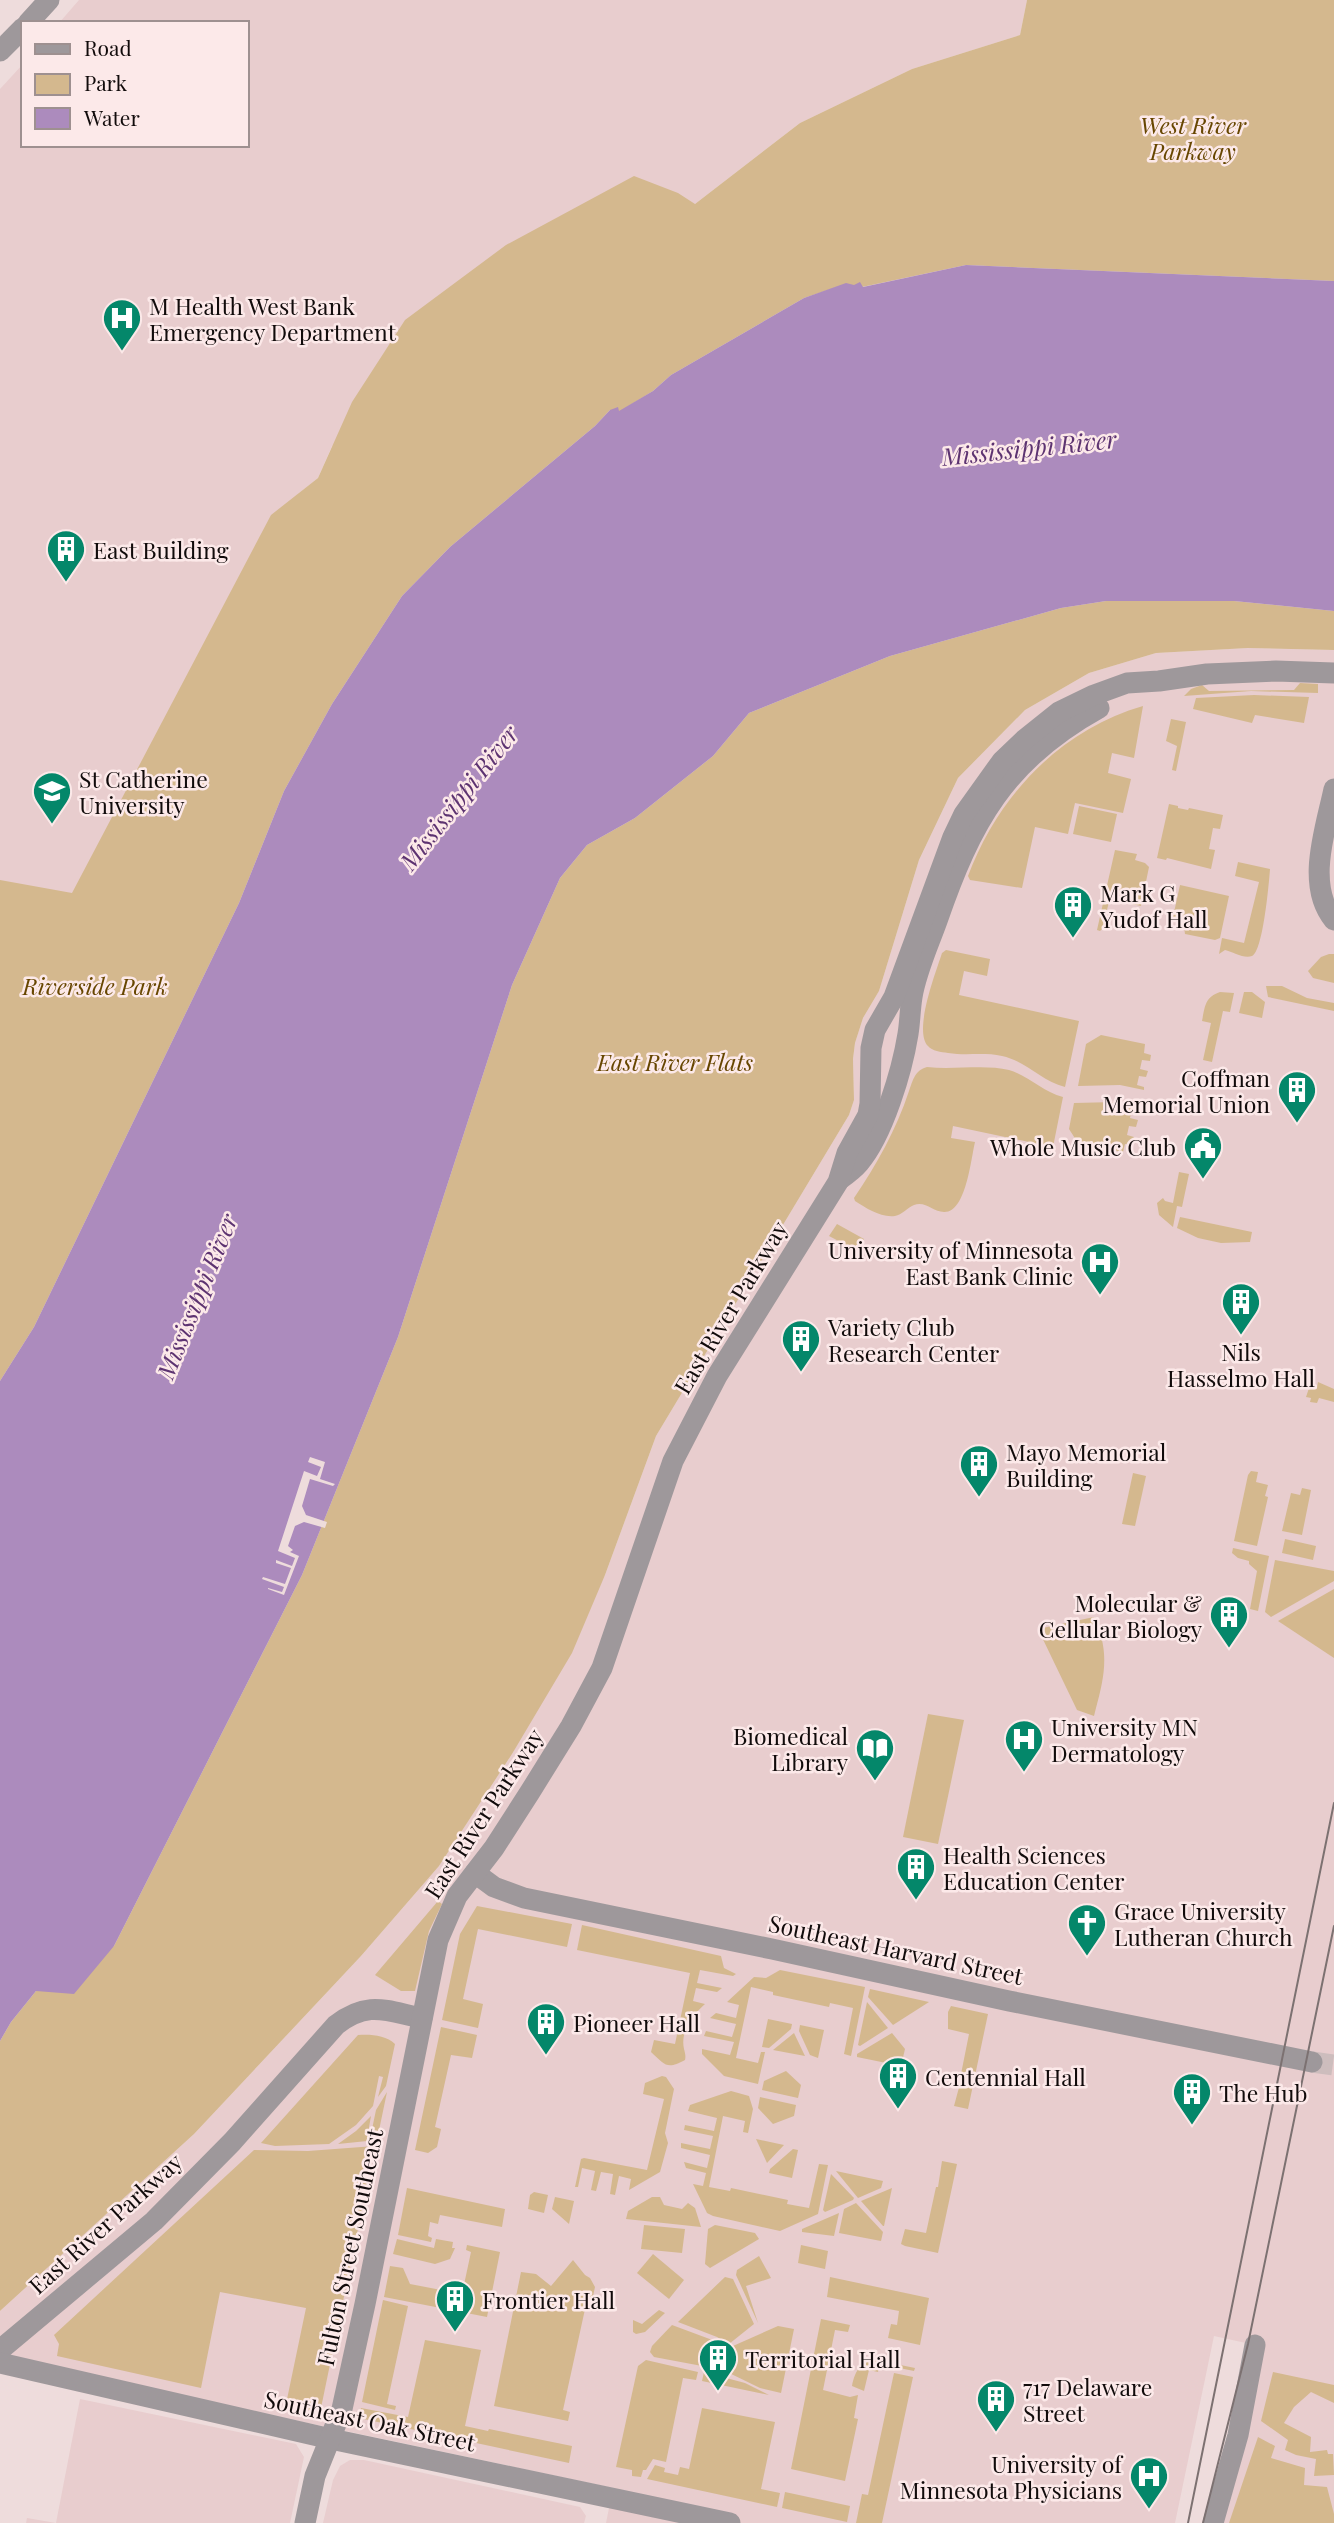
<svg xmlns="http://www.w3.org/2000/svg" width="1334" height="2523" viewBox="0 0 1334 2523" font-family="'Playfair Display',serif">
  <rect width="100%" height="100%" fill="#eedcdc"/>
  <!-- built -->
  <g fill="#e8cdce">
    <polygon points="79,0 1027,0 1020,35 912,69 800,123 695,204 332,446 318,478 299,493 69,914 0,895 0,89 23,64 23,145 247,145 247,23 59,23"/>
    <polygon points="1248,648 1334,650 1334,2523 1213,2523 1255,2345 1214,2336 1175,2523 606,2523 613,2488 17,2361 0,2353 0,2311 194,2134 361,1956 439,1866 512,1754 605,1575 656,1436 849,1115 854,1100 853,1059 855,1043 863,1018 879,991 919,860 958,778 1025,710 1089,673 1156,653"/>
    <polygon points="80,2399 296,2444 304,2457 290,2523 26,2523 27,2518 56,2523"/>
    <polygon points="350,2460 364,2460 580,2507 586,2516 584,2523 323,2523 333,2480 340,2466"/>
  </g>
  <!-- green -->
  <g fill="#d4b88e">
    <polygon points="1027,0 1334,0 1334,281 966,265 862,287 846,284 804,298 671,375 653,391 619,412 610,410 595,426 450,547 402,596 332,704 284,791 239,903 34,1327 0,1381 0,880 72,893 271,515 318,478 352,402 405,320 506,245 634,176 678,193 695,204 800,123 912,69 1020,35"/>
    <polygon points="1106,601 1234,601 1334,611 1334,650 1248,648 1156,653 1089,673 1025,710 958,778 919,860 879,991 863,1018 855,1043 853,1059 854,1100 849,1115 656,1436 605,1575 572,1653 512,1754 439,1866 361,1956 194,2134 0,2311 0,2041 11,2022 36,1991 114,1946 302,1575 398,1337 512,985 560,878 587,845 635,818 713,756 749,713 890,656 1061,608"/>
    <polygon points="1300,683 1318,684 1318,693 1251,691 1184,696 1191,689 1202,685 1209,691 1294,690"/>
    <polygon points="1254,695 1309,697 1304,723 1255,715 1252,723 1193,709 1196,698"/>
    <path d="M1143 706 1134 758 1112 753 1108 773 1131 779 1123 813 1075 803 1068 834 1035 827 1022 888 970 880 968 876C998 796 1060 730 1143 706Z"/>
    <polygon points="1171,719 1186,722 1176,771 1172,770 1177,746 1166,741"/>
    <polygon points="1169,804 1178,806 1178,808 1188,810 1189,808 1223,815 1220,829 1213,828 1209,849 1215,850 1211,869 1167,858 1166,860 1157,858"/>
    <polygon points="1079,806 1117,814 1111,842 1073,834"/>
    <polygon points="1115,850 1137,854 1135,860 1145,863 1149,867 1141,906 1114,900 1109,902 1102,929 1100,931 1097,930"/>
    <path d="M1238 862 1270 869C1269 883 1263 952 1252 956 1244 959 1233 952 1225 950L1219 954 1222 938 1244 943 1259 882 1235 876Z"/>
    <polygon points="1180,885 1229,896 1220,938 1215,940 1185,934 1183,919 1173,917"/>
    <path d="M946 950 990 959 987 976 964 971 959 995 1079 1021 1065 1087C1041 1081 1026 1061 1002 1056 984 1052 966 1056 948 1053 941 1052 932 1051 928 1046 913 1031 936 972 942 953Z"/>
    <polygon points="1329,954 1334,954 1334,983 1313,978 1308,971 1321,957"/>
    <polygon points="1266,986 1282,986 1307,998 1334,1003 1334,1011 1268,997"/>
    <path d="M1220 992 1234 993 1230 1012 1223 1011 1212 1062 1203 1060 1211 1023 1202 1021C1205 1006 1205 997 1220 992Z"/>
    <polygon points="1244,992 1252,992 1265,1002 1262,1018 1239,1013"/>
    <polygon points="1101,1035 1145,1044 1144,1053 1151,1055 1150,1061 1142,1060 1140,1069 1148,1071 1146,1077 1139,1076 1137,1085 1144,1087 1144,1090 1120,1085 1078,1086 1086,1044"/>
    <path d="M927 1067C954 1070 985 1064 1009 1070 1029 1076 1043 1092 1063 1097L1053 1147 953 1126 951 1138 975 1142C971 1159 966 1213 944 1212 933 1212 926 1201 914 1205 907 1208 902 1215 895 1216 881 1218 866 1208 855 1201L854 1198C877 1164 896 1130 909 1091 913 1080 915 1070 927 1067Z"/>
    <polygon points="1116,1102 1141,1107 1140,1110 1132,1109 1130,1118 1138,1120 1136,1127 1129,1126 1127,1135 1134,1137 1132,1145 1125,1144 1123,1152 1078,1143 1069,1129 1074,1103"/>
    <polygon points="1179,1172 1189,1174 1182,1207 1177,1206 1173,1227 1159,1215 1157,1203 1163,1198 1165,1201 1173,1203"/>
    <polygon points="1180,1217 1252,1232 1250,1242 1221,1243 1198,1238 1177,1228"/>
    <polygon points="837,1224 864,1239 859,1248 850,1247 829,1236"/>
    <polygon points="1318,1382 1334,1389 1334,1402 1319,1398 1317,1403 1310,1402 1311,1398 1306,1397 1310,1385 1317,1387"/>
    <polygon points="1251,1471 1258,1472 1256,1482 1268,1485 1265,1496 1268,1497 1257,1546 1234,1541 1248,1475"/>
    <polygon points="1133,1473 1146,1476 1135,1526 1122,1524"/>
    <polygon points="1302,1488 1311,1490 1302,1535 1282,1531 1291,1493 1300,1495"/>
    <polygon points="1285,1539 1316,1546 1313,1560 1282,1553"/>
    <polygon points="1233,1548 1269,1556 1258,1611 1250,1609 1257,1571 1249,1564 1249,1561 1238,1558 1232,1553"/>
    <polygon points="1275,1560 1334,1571 1334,1581 1271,1617 1265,1612"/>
    <polygon points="1334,1589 1334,1658 1278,1621"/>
    <path d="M1094 1617C1111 1654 1104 1678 1094 1716L1077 1710 1038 1629Z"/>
    <polygon points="928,1714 964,1720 938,1844 903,1837"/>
    <polygon points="438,1901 442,1904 429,1931 415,1991 401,1991 375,1975"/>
    <polygon points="477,1906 572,1924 567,1947 478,1929 463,1999 483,2004 478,2028 442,2020 460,1934"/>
    <path d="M582 1925 721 1956 724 1968 736 1974 733 1976 700 1970 697 1983 722 1988 717 1992 696 1988 693 2001 705 2004C693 2015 680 2031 684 2049 685 2053 686 2056 685 2060 667 2070 665 2065 651 2052L654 2040 675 2044 690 1973 577 1950Z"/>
    <polygon points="780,1970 865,1987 851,2056 844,2054 853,2008 830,2003 829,2007 773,1995 773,1992 751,1987 736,2058 758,2063 761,2052 765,2052 758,2084 724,2076 702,2054 702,2049 730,2055 734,2042 704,2036 706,2031 732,2037 736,2024 710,2018 716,2013 736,2018 739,2005 727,2002 754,1977 766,1978"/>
    <polygon points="870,1989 929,2002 893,2025 868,1997"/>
    <polygon points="867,2002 888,2028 860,2046 858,2045"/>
    <polygon points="951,2006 988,2014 968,2109 954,2106 961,2080 960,2079 969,2034 948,2029 948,2012"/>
    <polygon points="768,2019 792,2024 791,2029 769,2048 762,2047"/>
    <polygon points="800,2025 824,2030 818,2058 810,2055 799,2031"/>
    <polygon points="441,2027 477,2035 472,2058 451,2055 435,2127 441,2129 437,2147 428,2153 415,2150"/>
    <polygon points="794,2033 805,2056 773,2050"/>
    <polygon points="892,2033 905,2049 901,2066 857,2057 857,2054"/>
    <path d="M358 2035C370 2034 386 2035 395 2044L386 2086 378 2097 383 2077 379 2076 373 2106 356 2125 329 2144 275 2146 261 2143Z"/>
    <polygon points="786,2071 801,2085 798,2098 762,2090 764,2081"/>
    <polygon points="662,2076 666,2077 674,2089 665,2133 668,2143 660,2172 629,2190 631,2179 619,2176 615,2195 610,2194 613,2174 601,2172 596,2191 591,2190 595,2171 582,2168 578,2187 575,2187 581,2159 584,2158 647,2170 664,2099 643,2094 645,2083"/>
    <polygon points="731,2091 749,2096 753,2109 748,2133 743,2132 745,2121 723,2116 709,2187 730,2191 731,2188 788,2200 787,2204 809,2208 819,2164 828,2165 818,2214 780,2231 713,2216 707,2213 693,2184 703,2186 706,2173 686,2168 684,2162 707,2168 710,2155 681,2148 681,2143 710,2149 713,2136 684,2130 685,2125 714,2131 717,2118 688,2111 690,2105"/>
    <polygon points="387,2092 377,2140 338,2144 356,2131 371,2116 368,2133 371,2134 376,2110"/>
    <polygon points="760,2097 796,2105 794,2116 773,2124 758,2108"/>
    <polygon points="756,2139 784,2145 767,2163"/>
    <polygon points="375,2146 321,2408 315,2411 286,2404 306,2308 220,2292 201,2388 57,2356 59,2344 54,2335 254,2150 308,2151"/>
    <polygon points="793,2149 798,2150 792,2178 769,2173 770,2169"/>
    <polygon points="942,2161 957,2164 938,2253 905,2246 901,2244 905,2229 926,2233 936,2187 938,2187"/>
    <polygon points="836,2171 883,2181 881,2188 858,2198"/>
    <polygon points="831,2174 854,2198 853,2200 825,2212 823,2210"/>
    <polygon points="407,2188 505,2209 502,2227 440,2215 438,2224 430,2222 428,2236 432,2238 431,2242 398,2235"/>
    <polygon points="892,2188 884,2226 883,2226 861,2201"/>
    <polygon points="534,2192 548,2195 544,2213 528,2209 530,2195"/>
    <polygon points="555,2197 574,2201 569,2224 552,2209"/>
    <polygon points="652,2197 660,2197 664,2205 682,2209 688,2203 695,2208 701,2227 626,2219 628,2211"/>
    <polygon points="856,2203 883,2232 881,2241 839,2233 844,2209"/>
    <polygon points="839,2213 834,2236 802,2232 802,2229"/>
    <polygon points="644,2225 685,2229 682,2253 641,2249"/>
    <polygon points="715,2225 755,2233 759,2239 710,2268 705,2264 708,2229"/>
    <polygon points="397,2239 434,2248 436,2239 453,2242 452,2248 455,2248 450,2259 435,2264 393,2254"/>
    <polygon points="467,2245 500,2252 487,2317 384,2297 390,2266 403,2268 410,2284 462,2294 471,2252 466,2250"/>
    <polygon points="801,2245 828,2251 825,2269 798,2263"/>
    <polygon points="653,2254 684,2280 669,2299 637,2273"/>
    <polygon points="759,2256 771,2278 746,2286 758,2323 736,2275 737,2270"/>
    <polygon points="573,2260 585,2275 590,2278 595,2287 592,2301 587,2300 563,2410 570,2412 568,2421 494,2406 521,2272 536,2274 551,2286"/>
    <polygon points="725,2277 733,2279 754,2324 729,2344 717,2337 678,2322"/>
    <polygon points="830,2277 929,2298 920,2345 888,2338 891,2324 897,2325 899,2311 827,2297"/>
    <polygon points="383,2300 408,2306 387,2404 396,2406 395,2410 362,2402"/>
    <polygon points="659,2310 665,2313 645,2332 636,2334 633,2332 633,2320 642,2324"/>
    <polygon points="821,2319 850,2325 848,2332 835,2330 823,2390 850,2397 858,2395 854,2418 858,2419 845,2481 791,2469"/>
    <polygon points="672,2325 715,2341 723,2347 718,2369 654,2357 650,2352 652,2346"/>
    <polygon points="778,2326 794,2329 781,2393 760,2388 723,2370 727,2351 733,2346"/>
    <polygon points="425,2340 481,2350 465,2426 488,2431 489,2429 572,2446 569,2463 359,2418 361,2408 408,2417"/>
    <polygon points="646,2360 698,2372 696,2380 683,2378 666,2462 653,2459 646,2470 643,2470 641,2477 632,2476 632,2470 616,2467 638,2366"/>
    <path d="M876 2360 915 2368 914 2371 880 2364 878 2372 869 2370 864 2391 852 2386C855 2371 860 2362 876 2360Z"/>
    <polygon points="704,2372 745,2383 769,2395 702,2381"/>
    <polygon points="1273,2372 1334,2385 1334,2403 1311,2392 1294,2407 1284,2423 1311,2437 1310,2452 1327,2450 1328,2454 1333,2454 1334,2475 1314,2476 1316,2459 1296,2455 1285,2450 1288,2440 1261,2421"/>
    <polygon points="894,2373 913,2377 882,2523 856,2523 862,2494 868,2495"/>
    <polygon points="702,2408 775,2422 761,2489 780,2493 777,2507 647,2479 655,2465 665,2468 664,2472 678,2475 680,2467 689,2469"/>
    <polygon points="1258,2437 1275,2446 1271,2458 1305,2468 1304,2485 1327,2487 1334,2514 1334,2523 1229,2523"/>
    <polygon points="785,2492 850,2506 847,2522 782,2508"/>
  </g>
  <!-- water -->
  <polygon fill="#ac8bbd" points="966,265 1334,281 1334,611 1234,601 1106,601 1061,608 890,656 749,713 713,756 635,818 587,845 560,878 512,985 398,1337 302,1575 114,1946 74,1994 36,1991 11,2022 0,2041 0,1381 34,1327 239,903 284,791 332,704 402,596 450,547 595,426 610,410 618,407 619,411 653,391 671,375 804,298 846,283 854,285 860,282 863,287"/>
  <!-- pier -->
  <polygon fill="#eedcdc" points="310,1457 325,1462 320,1479 335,1484 333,1486 310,1479 302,1506 306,1515 327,1522 325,1528 304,1522 295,1526 288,1546 293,1550 290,1552 299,1556 284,1595 268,1589 268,1588 282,1592 284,1587 262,1579 263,1577 285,1584 291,1568 276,1563 276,1560 292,1566 295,1558 278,1551 304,1471 317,1476 321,1467 308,1462"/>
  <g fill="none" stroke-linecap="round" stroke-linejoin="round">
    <!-- tertiary-tunnel -->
    <polyline stroke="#cdbdbd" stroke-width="21" stroke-dasharray="21 10" stroke-linecap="butt" points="1312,2062 1334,2065"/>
    <!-- tertiary -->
    <g stroke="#9e989b" stroke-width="21">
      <polyline points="28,23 49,0"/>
      <polyline points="0,51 23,28"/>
      <path d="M1334 789C1326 828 1305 885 1334 920"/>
      <path d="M839 1180C846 1175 854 1169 859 1163 883 1135 902 1071 908 1034 910 1022 910 1009 912 997 916 972 928 946 937 921 971 822 1005 760 1099 708"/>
      <polyline points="475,1873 494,1887 524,1898 772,1949 1009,2001 1312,2062"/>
      <path d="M0 2350 154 2221 232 2142 336 2025C368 2000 386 2011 422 2018"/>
      <polyline points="0,2363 331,2439 730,2523"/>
      <polyline points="305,2523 315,2476 342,2409 365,2304 438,1940 457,1896 494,1848 530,1792 571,1726 602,1668 673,1461 717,1376 838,1182 847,1153 868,1115 870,1104 871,1048 875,1030 894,997 953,837 964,814 1002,761 1024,740 1059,712 1094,695 1127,683 1159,681 1207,674 1276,671 1334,673"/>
      <polyline points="1213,2523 1238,2435 1255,2345"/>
    </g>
    <!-- tram -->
    <g stroke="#7c7171" stroke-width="2">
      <polyline points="1188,2523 1334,1803"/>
      <polyline points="1203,2523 1248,2344 1334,1926"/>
    </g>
  </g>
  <!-- icons -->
  <defs>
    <g id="hospital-pin" transform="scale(2.0125)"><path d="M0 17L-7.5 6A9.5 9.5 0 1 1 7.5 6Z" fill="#04876a" stroke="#fce9e9"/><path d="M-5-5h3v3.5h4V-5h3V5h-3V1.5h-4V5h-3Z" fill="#fff"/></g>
    <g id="building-pin" transform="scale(2.0125)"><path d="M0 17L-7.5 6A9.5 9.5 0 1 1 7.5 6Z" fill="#04876a" stroke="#fce9e9"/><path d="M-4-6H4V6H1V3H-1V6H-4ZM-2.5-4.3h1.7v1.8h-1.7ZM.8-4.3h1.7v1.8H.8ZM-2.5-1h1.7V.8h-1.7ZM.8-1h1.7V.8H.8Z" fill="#fff"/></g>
    <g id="university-pin" transform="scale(2.0125)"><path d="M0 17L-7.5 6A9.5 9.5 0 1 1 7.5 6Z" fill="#04876a" stroke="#fce9e9"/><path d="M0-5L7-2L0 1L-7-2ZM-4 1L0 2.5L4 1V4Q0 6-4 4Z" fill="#fff"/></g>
    <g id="civic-pin" transform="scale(2.0125)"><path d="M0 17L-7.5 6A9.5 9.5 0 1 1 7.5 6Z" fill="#04876a" stroke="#fce9e9"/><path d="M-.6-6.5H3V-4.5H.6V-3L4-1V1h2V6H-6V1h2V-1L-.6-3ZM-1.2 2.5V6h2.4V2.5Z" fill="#fff"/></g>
    <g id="library-pin" transform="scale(2.0125)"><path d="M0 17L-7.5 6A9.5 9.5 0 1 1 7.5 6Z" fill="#04876a" stroke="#fce9e9"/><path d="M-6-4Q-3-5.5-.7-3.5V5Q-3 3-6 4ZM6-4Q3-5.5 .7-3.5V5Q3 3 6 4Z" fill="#fff"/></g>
    <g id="church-pin" transform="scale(2.0125)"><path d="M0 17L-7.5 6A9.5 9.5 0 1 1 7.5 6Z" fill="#04876a" stroke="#fce9e9"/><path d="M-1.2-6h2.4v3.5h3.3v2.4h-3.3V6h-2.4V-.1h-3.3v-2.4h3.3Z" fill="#fff"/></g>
  </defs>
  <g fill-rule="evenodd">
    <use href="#hospital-pin" x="122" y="318"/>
    <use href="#building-pin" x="66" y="549"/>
    <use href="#university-pin" x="52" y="791"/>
    <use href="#building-pin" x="1073" y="905"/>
    <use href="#building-pin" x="1297" y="1090"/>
    <use href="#civic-pin" x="1203" y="1146"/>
    <use href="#hospital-pin" x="1100" y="1262"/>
    <use href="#building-pin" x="1241" y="1302"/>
    <use href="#building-pin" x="801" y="1339"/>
    <use href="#building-pin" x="979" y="1464"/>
    <use href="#building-pin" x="1229" y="1615"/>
    <use href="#hospital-pin" x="1024" y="1739"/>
    <use href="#library-pin" x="875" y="1748"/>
    <use href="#building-pin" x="916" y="1867"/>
    <use href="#church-pin" x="1087" y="1923"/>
    <use href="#building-pin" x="546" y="2022"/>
    <use href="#building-pin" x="898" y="2076"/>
    <use href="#building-pin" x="1192" y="2092"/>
    <use href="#building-pin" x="455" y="2299"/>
    <use href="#building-pin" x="718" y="2358"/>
    <use href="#building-pin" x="996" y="2399"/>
    <use href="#hospital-pin" x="1149" y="2476"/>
  </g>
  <g text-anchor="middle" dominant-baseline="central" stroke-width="5" stroke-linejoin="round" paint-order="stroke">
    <!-- park labels -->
    <g font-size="23" font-style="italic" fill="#674600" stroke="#fce9e9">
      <text x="1193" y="124">West River<tspan x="1193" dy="26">Parkway</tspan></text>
      <text x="95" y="985">Riverside Park</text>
      <text x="675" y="1061">East River Flats</text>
    </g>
    <!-- poi labels -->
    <g font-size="23" fill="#110b0b" stroke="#fce9e9" text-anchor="start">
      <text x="149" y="305">M Health West Bank<tspan x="149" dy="26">Emergency Department</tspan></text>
      <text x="93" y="549">East Building</text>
      <text x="79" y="778">St Catherine<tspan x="79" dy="26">University</tspan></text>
      <text x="1100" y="892">Mark G<tspan x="1100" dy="26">Yudof Hall</tspan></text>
      <text x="1270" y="1077" text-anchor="end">Coffman<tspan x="1270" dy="26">Memorial Union</tspan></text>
      <text x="1176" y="1146" text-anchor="end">Whole Music Club</text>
      <text x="1073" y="1249" text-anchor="end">University of Minnesota<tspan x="1073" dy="26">East Bank Clinic</tspan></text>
      <text x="828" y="1326">Variety Club<tspan x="828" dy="26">Research Center</tspan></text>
      <text x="1241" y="1351" text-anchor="middle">Nils<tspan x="1241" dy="26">Hasselmo Hall</tspan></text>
      <text x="1006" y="1451">Mayo Memorial<tspan x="1006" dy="26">Building</tspan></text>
      <text x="1202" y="1602" text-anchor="end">Molecular &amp;<tspan x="1202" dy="26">Cellular Biology</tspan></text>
      <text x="1051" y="1726">University MN<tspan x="1051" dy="26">Dermatology</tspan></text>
      <text x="848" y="1735" text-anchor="end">Biomedical<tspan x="848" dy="26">Library</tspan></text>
      <text x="943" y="1854">Health Sciences<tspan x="943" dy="26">Education Center</tspan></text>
      <text x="1114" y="1910">Grace University<tspan x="1114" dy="26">Lutheran Church</tspan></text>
      <text x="573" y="2022">Pioneer Hall</text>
      <text x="925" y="2076">Centennial Hall</text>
      <text x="1219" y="2092">The Hub</text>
      <text x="482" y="2299">Frontier Hall</text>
      <text x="745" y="2358">Territorial Hall</text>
      <text x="1023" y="2386">717 Delaware<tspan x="1023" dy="26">Street</tspan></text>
      <text x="1122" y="2463" text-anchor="end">University of<tspan x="1122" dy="26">Minnesota Physicians</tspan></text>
    </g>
    <!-- street labels -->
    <g font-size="23" fill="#110b0b" stroke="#fce9e9">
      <text transform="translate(730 1307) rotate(-59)">East River Parkway</text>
      <text transform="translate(483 1813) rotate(-57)">East River Parkway</text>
      <text transform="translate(896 1949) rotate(12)">Southeast Harvard Street</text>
      <text transform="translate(105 2223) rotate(-42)">East River Parkway</text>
      <text transform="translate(349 2247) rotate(-78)">Fulton Street Southeast</text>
      <text transform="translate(370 2420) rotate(12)">Southeast Oak Street</text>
    </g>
    <!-- water labels -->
    <g font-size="24" font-style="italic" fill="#5d3371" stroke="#fce9e9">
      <text transform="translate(1029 447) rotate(-6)">Mississippi River</text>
      <text transform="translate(458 797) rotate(-52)">Mississippi River</text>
      <text transform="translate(196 1296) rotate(-68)">Mississippi River</text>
    </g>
  </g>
  <!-- legend -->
  <rect x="21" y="21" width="228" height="126" fill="#fce9e9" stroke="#9e9090" stroke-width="2"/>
  <rect x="35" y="44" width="35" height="10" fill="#9e989b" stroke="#9e9090" stroke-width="2"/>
  <text x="84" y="56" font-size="21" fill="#110b0b">Road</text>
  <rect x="35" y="74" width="35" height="21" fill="#d4b88e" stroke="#9e9090" stroke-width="2"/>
  <text x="84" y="91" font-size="21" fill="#110b0b">Park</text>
  <rect x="35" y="108" width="35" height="21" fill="#ac8bbd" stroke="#9e9090" stroke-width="2"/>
  <text x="84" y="126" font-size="21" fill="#110b0b">Water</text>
</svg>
